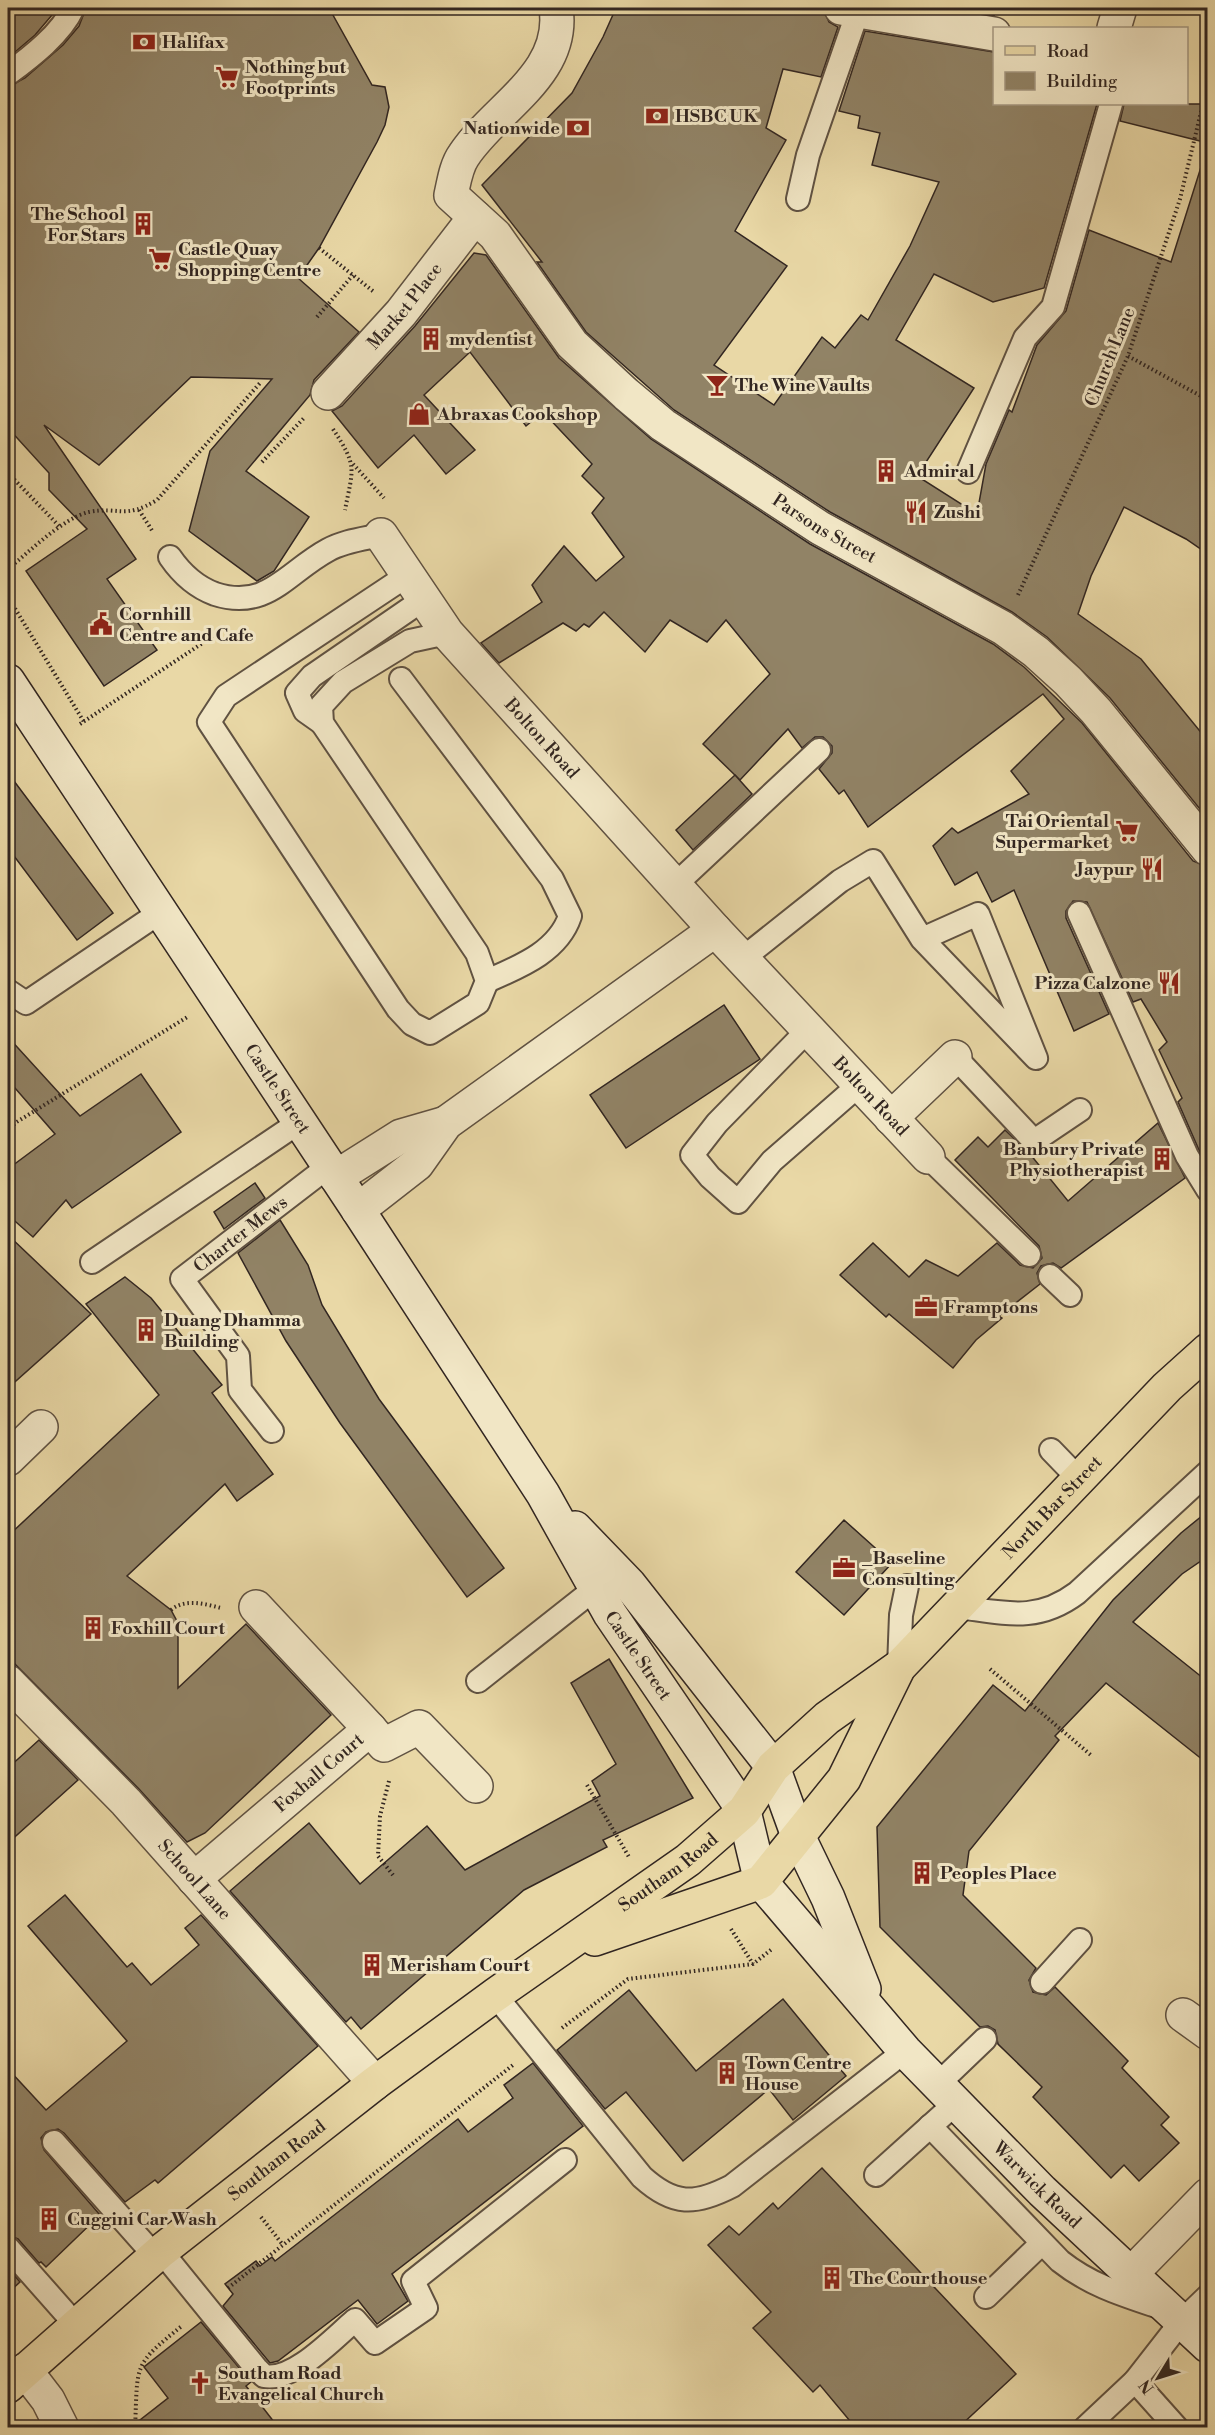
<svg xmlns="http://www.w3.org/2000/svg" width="1215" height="2435" viewBox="0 0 1215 2435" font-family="'Libre Bodoni',serif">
  <rect width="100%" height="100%" fill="#e9d8a6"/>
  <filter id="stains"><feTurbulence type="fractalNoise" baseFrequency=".00333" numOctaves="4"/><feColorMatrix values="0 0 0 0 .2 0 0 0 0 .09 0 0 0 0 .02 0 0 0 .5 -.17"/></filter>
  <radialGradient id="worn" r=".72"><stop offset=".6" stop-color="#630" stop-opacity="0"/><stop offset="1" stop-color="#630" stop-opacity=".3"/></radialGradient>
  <!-- building -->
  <g fill="#918366" stroke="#322621" stroke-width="1.5">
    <polygon points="8,8 58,8 35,35 8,58"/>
    <polygon points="86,8 329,8 372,85 385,87 389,107 385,125 377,142 319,248 298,278 359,332 314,380 310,395 246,471 309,517 274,571 257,581 189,531 210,451 272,379 191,377 99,465 44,425 136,559 107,579 157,650 104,686 26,571 87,529 49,490 49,473 8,428 8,87 25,78 63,45 79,26"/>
    <polygon points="616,8 823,8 829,22 838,27 821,77 783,69 766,128 786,140 735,231 787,266 714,365 774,405 822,337 835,348 861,315 868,320 910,246 939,182 872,165 880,133 858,128 860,116 839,111 865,31 994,52 994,104 1097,104 1044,288 993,302 934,274 896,340 974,388 917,476 977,514 986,464 1009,410 1012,412 1037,345 1066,311 1089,230 1171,262 1201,167 1208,168 1208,554 1186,539 1124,507 1091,576 1078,614 1141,659 1208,741 1208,819 1110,698 1047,637 1012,612 830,512 674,410 586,332 537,262 542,262 482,185 572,93 603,37"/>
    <polygon points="950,8 994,8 994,15"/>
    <polygon points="1124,104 1208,104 1208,143 1120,121"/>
    <polygon points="474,253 486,255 559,358 651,439 810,544 993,644 1024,667 1082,723 1193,861 1208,867 1208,1162 1199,1150 1178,1102 1182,1098 1159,1050 1167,1042 1141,999 1133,1002 1087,902 1073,901 1066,911 1066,918 1109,1014 1074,1031 1014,890 992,902 977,872 955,885 933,846 952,828 958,833 1029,794 1011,771 1064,719 1043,694 868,827 844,790 839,794 819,769 832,753 832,746 823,737 815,737 802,748 788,729 740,780 703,744 770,674 726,620 707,642 670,620 645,652 604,612 589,627 584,624 576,631 563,623 499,663 481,643 542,602 532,585 564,546 596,581 624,557 592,513 604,498 582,476 592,464 543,412 526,426 470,352 424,395 475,450 446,474 414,435 378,468 332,411 342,406 415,326"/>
    <polygon points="8,773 113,913 77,940 8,848"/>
    <polygon points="735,775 752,794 693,850 676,830"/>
    <polygon points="724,1005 760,1059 626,1148 590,1095"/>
    <polygon points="8,1037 80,1116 141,1074 181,1132 72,1208 66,1200 33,1237 8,1215 8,1176 12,1166 55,1134 8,1080"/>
    <polygon points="1158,1123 1185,1178 1061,1268 1053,1263 1041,1266 1037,1273 1040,1284 999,1316 1002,1318 976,1340 953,1368 889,1314 886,1317 840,1275 873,1243 909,1277 926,1260 958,1276 997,1243 1020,1265 1033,1268 1042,1258 1039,1246 955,1160 978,1137 988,1147 1005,1130 1030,1154 1068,1201"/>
    <polygon points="255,1183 265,1198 224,1229 214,1212"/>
    <polygon points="280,1220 308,1265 322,1305 379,1399 504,1568 467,1597 340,1423 286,1341 238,1253"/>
    <polygon points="8,1235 91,1314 8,1388"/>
    <polygon points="125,1277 151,1298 222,1385 212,1393 273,1474 237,1501 225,1484 127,1576 171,1610 178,1623 178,1688 246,1624 331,1715 205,1833 187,1842 139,1789 8,1657 8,1536 159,1395 86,1304"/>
    <polygon points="1208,1511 1208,1556 1182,1574 1133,1622 1208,1682 1208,1764 1106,1683 1055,1736 1059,1740 969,1851 963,1895 1036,1968 1029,1980 1033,1992 1046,1995 1055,1987 1128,2061 1122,2068 1169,2117 1161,2125 1179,2143 1139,2181 1124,2165 1111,2178 1033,2097 1042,2087 998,2044 995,2030 988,2026 980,2027 880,1927 877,1827 993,1685 1025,1711 1113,1600 1181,1533"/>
    <polygon points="844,1520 892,1563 844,1615 796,1572"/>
    <polygon points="609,1659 693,1798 603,1840 607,1847 524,1890 361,2029 351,2017 346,2022 230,1891 309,1823 360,1884 427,1826 465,1870 600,1796 592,1781 616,1764 571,1683"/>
    <polygon points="39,1740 78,1780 8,1843 8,1768"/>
    <polygon points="65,1895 127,1967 132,1963 151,1985 199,1945 185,1928 201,1915 318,2046 158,2183 155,2180 125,2202 64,2133 58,2129 46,2132 41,2138 44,2150 100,2215 46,2267 41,2262 39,2263 18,2239 8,2235 8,2069 46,2110 127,2041 28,1926"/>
    <polygon points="629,1990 696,2071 783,1999 846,2076 793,2120 769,2089 683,2161 626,2092 605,2109 557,2050"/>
    <polygon points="533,2063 583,2126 392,2274 408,2301 377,2324 358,2300 278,2361 270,2363 223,2306 233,2294 225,2284 256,2261 260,2266 272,2257 275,2261 458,2119 468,2132 513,2098 504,2085"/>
    <polygon points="822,2168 1016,2374 959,2427 855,2427 820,2385 813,2392 753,2328 771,2312 708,2245 729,2226 739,2235 773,2203 778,2209"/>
    <polygon points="8,2268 20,2282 8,2293"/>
    <polygon points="201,2322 251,2382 246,2386 278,2427 131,2427 168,2398 144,2367"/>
  </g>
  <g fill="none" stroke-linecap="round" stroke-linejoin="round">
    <!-- lane casing -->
    <g stroke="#605242" stroke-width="26">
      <g id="lane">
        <polyline points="798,199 808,155 858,11"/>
        <polyline points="968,472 1025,338 1053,307 1111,104"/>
        <path d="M170 557C181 573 196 587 215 594 267 611 287 572 328 550 344 541 363 539 381 535"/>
        <polyline points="408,575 226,696 209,722 398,1009 412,1024 430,1033 478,1003 487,981 477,953 322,723 321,706 343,682 410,641 447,633"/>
        <path d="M401 679 552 879 570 916C558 952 519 967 487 981"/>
        <polyline points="322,723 305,711 297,693 312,676 424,599"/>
        <polyline points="675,885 819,750"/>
        <polyline points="1079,913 1187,1156 1208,1190"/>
        <polyline points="742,959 840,881 873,861 922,939 1036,1058 978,914 922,939"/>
        <polyline points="8,991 26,1003 162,911"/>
        <polyline points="808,1030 717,1123 692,1155 710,1177 738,1202 772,1161 859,1085"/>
        <polyline points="955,1057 1034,1141 1080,1110"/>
        <polyline points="928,1157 1029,1255"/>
        <polyline points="92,1262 301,1121"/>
        <polyline points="1050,1276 1070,1295"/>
        <path id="s1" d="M272 1431 240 1390 238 1356 182 1279 329 1166"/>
        <polyline points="1051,1450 1080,1480"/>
        <path d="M959 1607C1005 1613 1037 1623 1077 1593L1208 1472"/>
        <polyline points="899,1667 901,1615 907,1586"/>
        <polyline points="478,1681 606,1580"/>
        <polyline points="1042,1982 1080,1940"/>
        <path d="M495 1995 642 2177C674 2206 695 2205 732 2186L905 2051"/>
        <polyline points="938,2084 985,2039"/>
        <path d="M930 2126 1060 2261C1090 2285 1123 2295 1159 2307"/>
        <polyline points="54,2142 155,2256"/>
        <polyline points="876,2175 956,2103"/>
        <polyline points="8,2248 76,2325"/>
        <path d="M161 2251 256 2368 264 2376C293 2382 333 2339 355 2320L375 2343 426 2308 413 2281 565 2160"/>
        <polyline points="986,2297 1041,2244"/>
        <polyline points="1135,2381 1177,2428"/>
        <polyline points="1085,2428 1135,2381 1181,2322 1208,2296"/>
      </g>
    </g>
    <!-- street casing -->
    <g stroke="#605242" stroke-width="36">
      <g id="street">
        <path id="s2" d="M556 8C566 74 496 107 464 155 456 166 454 182 451 195L495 235 572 344 626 394 663 425 820 528 1003 628 1036 652 1068 681 1096 711 1208 849"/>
        <polyline points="841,8 994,34"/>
        <polyline points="1114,28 1120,8"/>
        <path id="s3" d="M328 393 401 313 475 217"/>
        <path id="s4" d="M381 535 447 633 715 930 928 1157"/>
        <polyline points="891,1118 955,1057"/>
        <polyline points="336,1177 401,1136 446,1123"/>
        <polyline points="358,1210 417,1164 446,1123 715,930"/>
        <polyline points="8,1459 41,1427"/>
        <path id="s5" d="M8 1682 126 1802 375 2083"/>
        <polyline points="370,1729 384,1745 419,1727 476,1786"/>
        <path id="s6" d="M194 1879 370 1729 256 1607"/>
        <polyline points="1183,2015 1208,2033"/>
        <polyline points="1130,2275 1208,2195"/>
        <polyline points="25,2370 48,2400 62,2428"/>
      </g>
    </g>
    <!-- secondary casing -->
    <g stroke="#322621" stroke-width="36">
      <g id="secondary">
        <path id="s7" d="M8 681 358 1210 543 1494 610 1614 744 1811 761 1882 905 2051 1042 2191 1208 2346"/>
        <polyline points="575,1528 629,1584 773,1767 798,1836 828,1898 864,1989"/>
      </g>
    </g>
    <!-- primary casing -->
    <g stroke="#322621" stroke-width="36">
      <g id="primary">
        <polyline points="595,1939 761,1882 844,1779 897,1671"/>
        <path id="s8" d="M8 2386 161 2251 375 2083 495 1995 688 1860 744 1811 773 1767 827 1718 899 1667 1167 1387 1208 1350"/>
      </g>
    </g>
    <!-- path -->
    <g stroke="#322621" stroke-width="4" stroke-dasharray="1.5 3" stroke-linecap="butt">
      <polyline points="319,248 374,292"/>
      <polyline points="317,317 353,275"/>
      <polyline points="1128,356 1208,400"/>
      <path d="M333 429C358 467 353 468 345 510"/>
      <polyline points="262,462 305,417"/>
      <polyline points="353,464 384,498"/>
      <polyline points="8,473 60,527"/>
      <polyline points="139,510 153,532"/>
      <path d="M8 569C29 552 63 518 89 512 119 506 124 520 157 500L260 383"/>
      <polyline points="1018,595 1128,356 1180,199 1208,83"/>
      <polyline points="8,597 84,722"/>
      <polyline points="80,724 224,629"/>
      <polyline points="8,1132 15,1123 189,1016"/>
      <path d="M171 1610C185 1598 205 1604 221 1608"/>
      <polyline points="990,1669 1092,1756"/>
      <polyline points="389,1781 380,1816 378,1856 393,1875"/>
      <polyline points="587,1785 629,1857"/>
      <polyline points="731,1929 753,1964"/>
      <polyline points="562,2028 628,1979 753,1964 772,1949"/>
      <polyline points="261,2217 283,2245"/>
      <polyline points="228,2288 513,2065"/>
      <path d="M135 2428C138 2363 132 2366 183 2325"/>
    </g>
    <!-- lane -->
    <use href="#lane" stroke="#f1e6c5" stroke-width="22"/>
    <!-- street -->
    <use href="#street" stroke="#f1e6c5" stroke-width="33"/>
    <!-- secondary -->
    <use href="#secondary" stroke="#f1e6c5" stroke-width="33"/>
    <!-- primary -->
    <use href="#primary" stroke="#e9d8a6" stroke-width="33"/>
    <!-- lane-bridge casing -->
    <g stroke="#605242" stroke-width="26" stroke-linecap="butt">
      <path id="lane-bridge" d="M8 74C31 57 61 34 73 8"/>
    </g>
    <!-- lane-bridge -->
    <use href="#lane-bridge" stroke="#f1e6c5" stroke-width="22"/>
  </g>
  <!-- icons -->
  <defs>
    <g id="bank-bare" transform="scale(1.8)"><path d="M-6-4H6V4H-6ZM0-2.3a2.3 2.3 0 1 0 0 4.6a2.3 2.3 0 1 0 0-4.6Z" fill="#8f2418" stroke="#f1e6c5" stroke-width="2.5" paint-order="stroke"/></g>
    <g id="supermarket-bare" transform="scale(1.8)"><path d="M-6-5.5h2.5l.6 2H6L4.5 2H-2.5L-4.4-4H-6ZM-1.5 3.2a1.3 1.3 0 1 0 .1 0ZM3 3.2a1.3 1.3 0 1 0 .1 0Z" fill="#8f2418" stroke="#f1e6c5" stroke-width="2.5" paint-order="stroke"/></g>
    <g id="building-bare" transform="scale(1.8)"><path d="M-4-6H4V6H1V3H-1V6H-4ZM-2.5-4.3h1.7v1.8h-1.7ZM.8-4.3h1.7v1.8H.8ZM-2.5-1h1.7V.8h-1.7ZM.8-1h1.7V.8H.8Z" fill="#8f2418" stroke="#f1e6c5" stroke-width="2.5" paint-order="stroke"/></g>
    <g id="bar-bare" transform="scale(1.8)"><path d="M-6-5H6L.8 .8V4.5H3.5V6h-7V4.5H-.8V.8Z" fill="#8f2418" stroke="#f1e6c5" stroke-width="2.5" paint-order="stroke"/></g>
    <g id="shop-bare" transform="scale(1.8)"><path d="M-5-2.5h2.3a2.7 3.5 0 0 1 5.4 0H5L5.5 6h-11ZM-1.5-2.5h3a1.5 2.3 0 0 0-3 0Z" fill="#8f2418" stroke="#f1e6c5" stroke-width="2.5" paint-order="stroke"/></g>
    <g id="restaurant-bare" transform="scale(1.8)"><path d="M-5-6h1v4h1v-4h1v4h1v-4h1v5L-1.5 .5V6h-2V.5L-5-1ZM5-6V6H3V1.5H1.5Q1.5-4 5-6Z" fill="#8f2418" stroke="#f1e6c5" stroke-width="2.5" paint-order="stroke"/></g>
    <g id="civic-bare" transform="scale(1.8)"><path d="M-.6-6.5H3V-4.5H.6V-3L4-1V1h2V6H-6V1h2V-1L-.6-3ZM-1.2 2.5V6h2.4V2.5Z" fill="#8f2418" stroke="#f1e6c5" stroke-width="2.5" paint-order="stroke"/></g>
    <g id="office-bare" transform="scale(1.8)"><path d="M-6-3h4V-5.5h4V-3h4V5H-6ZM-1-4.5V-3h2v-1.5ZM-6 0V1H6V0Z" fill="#8f2418" stroke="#f1e6c5" stroke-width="2.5" paint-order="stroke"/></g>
    <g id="church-bare" transform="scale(1.8)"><path d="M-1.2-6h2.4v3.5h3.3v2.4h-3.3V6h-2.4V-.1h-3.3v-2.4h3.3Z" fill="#8f2418" stroke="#f1e6c5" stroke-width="2.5" paint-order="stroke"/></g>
  </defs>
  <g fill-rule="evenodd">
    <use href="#bank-bare" x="144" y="42"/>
    <use href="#supermarket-bare" x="227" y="77"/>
    <use href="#bank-bare" x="657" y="116"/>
    <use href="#bank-bare" x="578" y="128"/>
    <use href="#building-bare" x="143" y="224"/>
    <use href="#supermarket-bare" x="160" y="259"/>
    <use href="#building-bare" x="431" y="339"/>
    <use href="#bar-bare" x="717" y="385"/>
    <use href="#shop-bare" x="419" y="414"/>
    <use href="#building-bare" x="886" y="471"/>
    <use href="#restaurant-bare" x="916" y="512"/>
    <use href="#civic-bare" x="101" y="624"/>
    <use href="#supermarket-bare" x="1127" y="831"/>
    <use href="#restaurant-bare" x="1152" y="869"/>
    <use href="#restaurant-bare" x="1169" y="983"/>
    <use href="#building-bare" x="1162" y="1159"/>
    <use href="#office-bare" x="926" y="1307"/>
    <use href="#building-bare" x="146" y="1330"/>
    <use href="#office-bare" x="844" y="1568"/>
    <use href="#building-bare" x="93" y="1628"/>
    <use href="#building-bare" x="922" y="1873"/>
    <use href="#building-bare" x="372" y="1965"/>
    <use href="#building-bare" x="727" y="2073"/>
    <use href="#building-bare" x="49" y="2219"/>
    <use href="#building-bare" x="832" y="2278"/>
    <use href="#church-bare" x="200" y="2383"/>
  </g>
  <g text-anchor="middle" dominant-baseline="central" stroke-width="6" stroke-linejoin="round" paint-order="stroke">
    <!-- poi labels -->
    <g font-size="18" font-weight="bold" fill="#322621" stroke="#f1e6c5" text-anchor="start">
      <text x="162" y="42">Halifax</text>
      <text x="245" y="67">Nothing but<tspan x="245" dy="21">Footprints</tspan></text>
      <text x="675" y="116">HSBC UK</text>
      <text x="560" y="128" text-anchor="end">Nationwide</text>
      <text x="125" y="214" text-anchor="end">The School<tspan x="125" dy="21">For Stars</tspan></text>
      <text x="178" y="249">Castle Quay<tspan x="178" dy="21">Shopping Centre</tspan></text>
      <text x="449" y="339">mydentist</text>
      <text x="735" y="385">The Wine Vaults</text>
      <text x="437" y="414">Abraxas Cookshop</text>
      <text x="904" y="471">Admiral</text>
      <text x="934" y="512">Zushi</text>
      <text x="119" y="614">Cornhill<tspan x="119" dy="21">Centre and Cafe</tspan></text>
      <text x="1109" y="821" text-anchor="end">Tai Oriental<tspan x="1109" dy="21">Supermarket</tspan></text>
      <text x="1134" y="869" text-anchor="end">Jaypur</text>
      <text x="1151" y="983" text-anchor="end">Pizza Calzone</text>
      <text x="1144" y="1149" text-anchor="end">Banbury Private<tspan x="1144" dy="21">Physiotherapist</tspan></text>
      <text x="944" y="1307">Framptons</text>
      <text x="164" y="1320">Duang Dhamma<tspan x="164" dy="21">Building</tspan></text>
      <text x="862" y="1558">_Baseline<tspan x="862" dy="21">Consulting</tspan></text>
      <text x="111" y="1628">Foxhill Court</text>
      <text x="940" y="1873">Peoples Place</text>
      <text x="390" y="1965">Merisham Court</text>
      <text x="745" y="2063">Town Centre<tspan x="745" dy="21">House</tspan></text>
      <text x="67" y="2219">Cuggini Car Wash</text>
      <text x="850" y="2278">The Courthouse</text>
      <text x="218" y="2373">Southam Road<tspan x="218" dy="21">Evangelical Church</tspan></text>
    </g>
    <!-- street labels -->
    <g font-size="18" fill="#322621" stroke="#f1e6c5">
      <text stroke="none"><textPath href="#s3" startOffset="116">Market Place</textPath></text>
      <text transform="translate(1110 357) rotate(-68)">Church Lane</text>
      <text stroke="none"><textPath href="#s2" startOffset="729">Parsons Street</textPath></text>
      <text stroke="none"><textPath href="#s4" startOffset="260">Bolton Road</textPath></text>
      <text stroke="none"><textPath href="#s7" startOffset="489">Castle Street</textPath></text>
      <text stroke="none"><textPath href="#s4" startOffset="746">Bolton Road</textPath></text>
      <text stroke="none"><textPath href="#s1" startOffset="255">Charter Mews</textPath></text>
      <text stroke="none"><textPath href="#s8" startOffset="1370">North Bar Street</textPath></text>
      <text stroke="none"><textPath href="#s7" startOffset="1161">Castle Street</textPath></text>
      <text stroke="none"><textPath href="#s6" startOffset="164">Foxhall Court</textPath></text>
      <text stroke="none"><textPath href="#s8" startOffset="837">Southam Road</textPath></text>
      <text stroke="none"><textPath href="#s5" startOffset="272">School Lane</textPath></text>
      <text stroke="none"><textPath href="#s8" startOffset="351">Southam Road</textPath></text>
      <text stroke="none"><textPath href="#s7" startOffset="1832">Warwick Road</textPath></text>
    </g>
  </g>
  <!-- margin -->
  <rect width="1215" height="2435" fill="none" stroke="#e9d8a6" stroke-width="30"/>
  <rect x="9" y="9" width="1197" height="2417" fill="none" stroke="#322621" stroke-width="3"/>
  <rect x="15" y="15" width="1185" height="2405" fill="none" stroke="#322621" stroke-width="1.5"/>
  <!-- legend -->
  <rect x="993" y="27" width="195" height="78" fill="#f1e6c5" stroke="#a59983" stroke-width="1.5"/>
  <rect x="1005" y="46" width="30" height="9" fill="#e9d8a6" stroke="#a59983" stroke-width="1.5"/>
  <text x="1047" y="57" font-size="18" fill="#322621">Road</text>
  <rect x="1005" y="72" width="30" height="18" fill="#918366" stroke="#a59983" stroke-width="1.5"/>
  <text x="1047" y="87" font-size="18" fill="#322621">Building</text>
  <!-- north arrow -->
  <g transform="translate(1158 2378) rotate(232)" stroke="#f1e6c5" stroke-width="4.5" paint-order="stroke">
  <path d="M0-4.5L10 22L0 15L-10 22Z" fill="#322621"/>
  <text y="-9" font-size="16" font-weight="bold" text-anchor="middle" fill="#322621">N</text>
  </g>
  <rect width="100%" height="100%" filter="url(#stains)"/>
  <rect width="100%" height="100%" fill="url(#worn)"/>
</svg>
